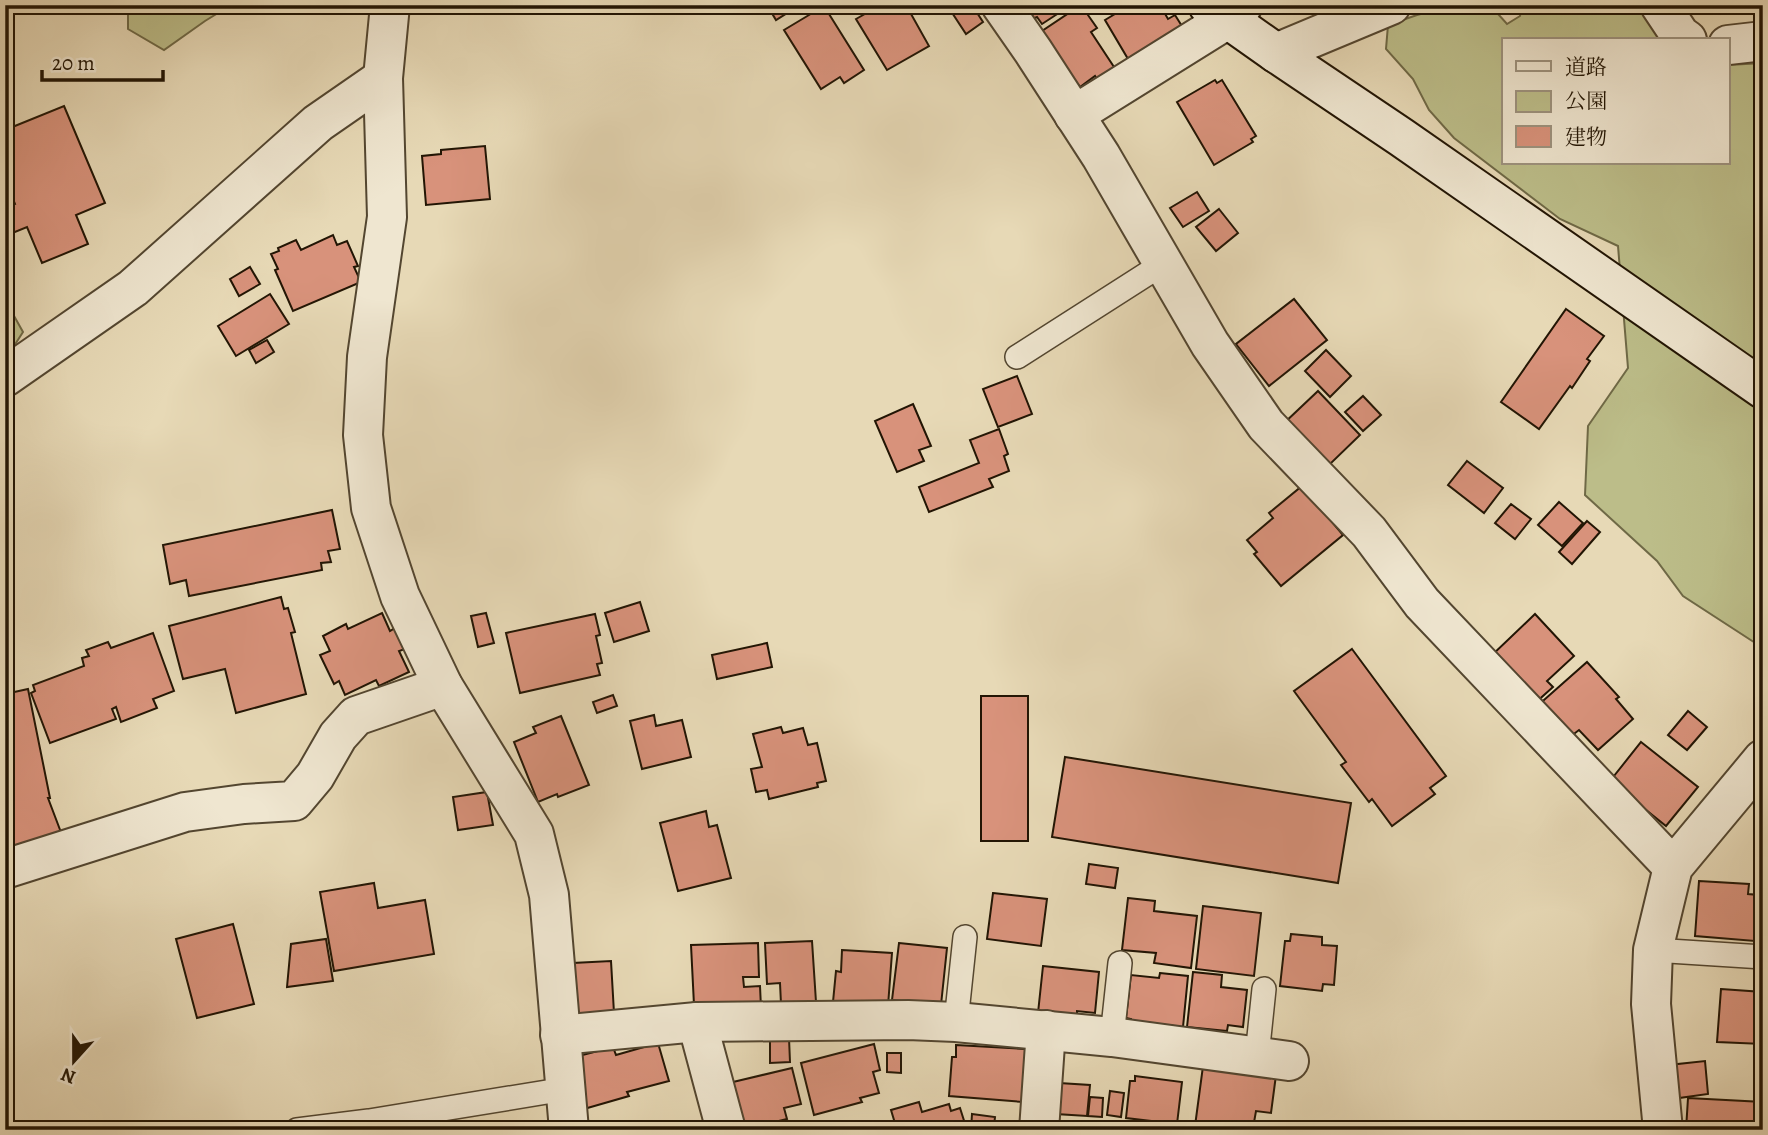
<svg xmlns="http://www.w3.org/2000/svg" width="1768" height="1135" viewBox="0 0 1768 1135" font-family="Alegreya,'Noto Serif JP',serif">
  <rect width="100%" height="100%" fill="#e7d9b6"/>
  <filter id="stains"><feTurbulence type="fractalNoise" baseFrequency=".00286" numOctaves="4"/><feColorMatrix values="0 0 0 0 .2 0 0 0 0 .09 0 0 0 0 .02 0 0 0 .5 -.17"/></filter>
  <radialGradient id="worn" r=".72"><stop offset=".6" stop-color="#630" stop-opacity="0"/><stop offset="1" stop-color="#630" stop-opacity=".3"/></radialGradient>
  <!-- green -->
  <g fill="#bcbd89" stroke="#6f6946" stroke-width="2">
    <polygon points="128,5 231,5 205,21 164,50 128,29"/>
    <polygon points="1454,5 1490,5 1507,24 1520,16 1522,5 1639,5 1649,13 1664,40 1504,40 1504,163 1728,163 1728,65 1763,63 1763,648 1683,596 1657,561 1585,495 1588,426 1628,368 1618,246 1560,219 1454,138 1429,110 1413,79 1386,49 1388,25 1417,15"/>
    <polygon points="5,312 13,314 23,332 5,360"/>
  </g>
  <!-- building -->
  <g fill="#d8927b" stroke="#221504" stroke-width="2">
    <polygon points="767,5 800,5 776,20"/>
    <polygon points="881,5 897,5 898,8 906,5 929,46 887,70 856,19"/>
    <polygon points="947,5 972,5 983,22 966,34"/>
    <polygon points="1020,5 1071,5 1042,24 1037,17 1030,20"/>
    <polygon points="1081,5 1097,28 1091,32 1114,67 1097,79 1095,76 1080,87 1039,33"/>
    <polygon points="1130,5 1136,5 1139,11 1149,5 1160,5 1168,19 1175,15 1185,31 1131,64 1105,20"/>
    <polygon points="1319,5 1340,5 1324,15"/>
    <polygon points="824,6 864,70 844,83 840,77 821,89 784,30"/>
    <polygon points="1215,80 1217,83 1222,80 1256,136 1251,139 1253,142 1214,165 1177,102"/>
    <polygon points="64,106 105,203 76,215 88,244 42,263 27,227 5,236 5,208 15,204 5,179 5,130"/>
    <polygon points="485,146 490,199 426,205 422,156 441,154 441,150"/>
    <polygon points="1197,192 1209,211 1183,227 1170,208"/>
    <polygon points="1219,209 1238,233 1216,251 1196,227"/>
    <polygon points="333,235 337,245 347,241 358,266 354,267 361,282 293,311 275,270 278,269 271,254 279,251 278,248 296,240 301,250"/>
    <polygon points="250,267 260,284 239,296 230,279"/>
    <polygon points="270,294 289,324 236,356 218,326"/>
    <polygon points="1294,299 1327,340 1269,386 1236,344"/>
    <polygon points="1566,309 1604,336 1587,359 1590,361 1572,388 1570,386 1539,429 1501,402"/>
    <polygon points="267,340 274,352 256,363 249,350"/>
    <polygon points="1326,350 1351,376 1330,397 1305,371"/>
    <polygon points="1017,376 1032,414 998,427 983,389"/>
    <polygon points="1318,391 1360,435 1328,466 1281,426"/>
    <polygon points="1363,396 1381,415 1363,431 1345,412"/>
    <polygon points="913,404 931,446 919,450 924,461 897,472 875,421"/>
    <polygon points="999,429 1008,454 1004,456 1009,471 989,479 993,487 929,512 919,487 979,463 970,440"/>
    <polygon points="1467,461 1503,488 1484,513 1448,485"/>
    <polygon points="1302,486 1343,535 1281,586 1254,554 1257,552 1247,540 1273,518 1269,513"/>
    <polygon points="1559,502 1583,523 1562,546 1538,525"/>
    <polygon points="1511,504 1531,519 1515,539 1495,523"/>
    <polygon points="332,510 340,549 328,551 331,562 321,563 322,570 189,596 186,580 170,584 163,545"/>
    <polygon points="1587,521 1600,532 1572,564 1559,552"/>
    <polygon points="281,597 284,609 288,608 295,632 291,633 306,694 236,713 225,669 183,679 169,626"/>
    <polygon points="640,602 649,631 614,642 605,613"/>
    <polygon points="382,613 390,631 395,628 405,649 399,651 409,672 379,686 376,680 345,695 339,681 334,684 320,655 330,651 323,636 346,624 348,629"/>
    <polygon points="486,613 494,643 478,647 471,616"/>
    <polygon points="595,614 600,635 596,636 602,663 597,664 600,675 520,693 506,633"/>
    <polygon points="1535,614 1574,656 1547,681 1553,687 1534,704 1490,657"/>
    <polygon points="153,633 174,691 153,699 157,708 121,722 116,707 112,709 116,719 50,743 31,693 35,691 33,685 84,666 82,658 89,656 86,650 108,642 111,648"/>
    <polygon points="767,643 772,667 717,679 712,655"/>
    <polygon points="1352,649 1446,776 1430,788 1435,794 1392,826 1372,799 1369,802 1341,765 1346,762 1294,691"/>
    <polygon points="1587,662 1619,697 1616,699 1633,719 1598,750 1579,730 1566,740 1536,707"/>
    <polygon points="28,689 50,798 48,798 62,835 5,851 5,694"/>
    <polygon points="613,695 617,706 597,713 593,702"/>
    <rect x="981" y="696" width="47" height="145"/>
    <polygon points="1688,711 1707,727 1687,750 1668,735"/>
    <polygon points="654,715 656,726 682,720 691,757 642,769 630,721"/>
    <polygon points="561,716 589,785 558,797 557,794 538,802 514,742 536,733 533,727"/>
    <polygon points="781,727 783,733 803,728 808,745 817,743 826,781 817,783 818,787 769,799 767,790 756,792 751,769 762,767 753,734"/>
    <polygon points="1641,742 1698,787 1666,826 1610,781"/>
    <polygon points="1065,757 1351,803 1338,883 1052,837"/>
    <polygon points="487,792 493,825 458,830 453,797"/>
    <polygon points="706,811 709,827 717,825 731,878 678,891 660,823"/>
    <polygon points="1089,864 1118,868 1115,888 1086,884"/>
    <polygon points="1699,881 1749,884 1748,894 1759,895 1755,941 1695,936"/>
    <polygon points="374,883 378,908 425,900 434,954 334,971 320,892"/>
    <polygon points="993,893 1047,899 1041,946 987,939"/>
    <polygon points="1128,898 1155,901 1154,911 1197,916 1191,968 1154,963 1156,953 1122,950"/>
    <polygon points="1203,906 1261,913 1254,976 1196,969"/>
    <polygon points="233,924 254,1004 197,1018 176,939"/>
    <polygon points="1291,934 1322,937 1322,945 1337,946 1334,985 1323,984 1322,991 1280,986 1285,941 1290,941"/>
    <polygon points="326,939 333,981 287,987 291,944"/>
    <polygon points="812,941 816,1002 781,1004 780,983 767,984 765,943"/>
    <polygon points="758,943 759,977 743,977 744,987 760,986 761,1008 694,1005 691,945"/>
    <polygon points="899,943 947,948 941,1005 892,1000"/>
    <polygon points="842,950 892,953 888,1006 833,1002 836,971 841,972"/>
    <polygon points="611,961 614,1013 575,1015 573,963"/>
    <polygon points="1043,966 1099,972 1095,1013 1077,1011 1077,1017 1038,1013"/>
    <polygon points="1193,972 1222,975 1221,987 1247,990 1243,1027 1228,1025 1227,1031 1187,1027"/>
    <polygon points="1160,973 1188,976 1183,1027 1149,1023 1131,1024 1131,1019 1126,1018 1131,975 1159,978"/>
    <polygon points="1721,989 1763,992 1763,1044 1717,1042"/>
    <polygon points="770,1038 789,1038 790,1062 770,1063"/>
    <polygon points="658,1043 669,1081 627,1092 629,1096 584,1109 571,1058 613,1047 616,1055"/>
    <polygon points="874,1044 880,1070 873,1072 879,1093 860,1098 862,1102 814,1115 801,1063"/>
    <polygon points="956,1045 1026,1049 1023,1102 949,1096 952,1057 956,1057"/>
    <polygon points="887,1053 901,1053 901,1073 887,1072"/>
    <polygon points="1705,1061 1708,1094 1672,1099 1669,1065"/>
    <polygon points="1203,1066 1276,1075 1271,1113 1256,1111 1253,1128 1241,1126 1240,1130 1226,1130 1195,1126"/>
    <polygon points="792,1068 801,1104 784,1108 787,1119 745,1129 733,1082"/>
    <polygon points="1135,1076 1182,1082 1177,1124 1126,1118 1130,1081 1135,1081"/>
    <polygon points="1059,1083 1090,1085 1087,1116 1056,1114"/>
    <polygon points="1110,1091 1124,1093 1121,1117 1107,1115"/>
    <polygon points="1090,1097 1103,1098 1102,1117 1088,1116"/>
    <polygon points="1688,1098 1763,1102 1763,1130 1686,1130"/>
    <polygon points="919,1102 922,1112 949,1104 951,1111 960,1108 967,1130 897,1130 891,1110"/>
    <polygon points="972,1114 995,1117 994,1126 1027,1130 971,1130"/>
  </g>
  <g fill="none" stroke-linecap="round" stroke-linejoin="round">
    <!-- lane casing -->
    <g stroke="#534630" stroke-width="26">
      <g id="lane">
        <polyline points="1017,357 1164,263"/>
        <polyline points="1653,950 1763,957"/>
        <polyline points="956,1022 965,937"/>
        <polyline points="1112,1037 1120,963"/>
        <polyline points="1257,1056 1264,989"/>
        <polyline points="297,1130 369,1121 565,1089"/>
      </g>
    </g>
    <!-- street casing -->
    <g stroke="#534630" stroke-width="42">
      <g id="street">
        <polyline points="390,5 383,78 387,217 367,357 363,435 371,508 400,596 443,686 534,834 549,895 569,1130"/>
        <polyline points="1001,5 1033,51 1101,156 1210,344 1266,425 1369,532 1422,603 1673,867"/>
        <polyline points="1660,5 1680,35 1687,40"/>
        <polyline points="1728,45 1763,41"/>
        <polyline points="1276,53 1391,5"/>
        <polyline points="1074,115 1228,19 1243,5"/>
        <polyline points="5,377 133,288 318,123 383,78"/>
        <polyline points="5,869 185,812 244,804 294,801 315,776 338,736 356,716 443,686"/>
        <polyline points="697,1022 726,1130"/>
        <polyline points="560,1035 697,1022 908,1020 956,1022 1112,1037 1289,1061"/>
        <polyline points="1039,1130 1046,1030"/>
        <polyline points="1663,1130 1651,1004 1653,950 1673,867 1763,759"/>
      </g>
    </g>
    <!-- secondary casing -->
    <g stroke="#221504" stroke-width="42">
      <polyline id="secondary" points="1208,5 1276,53 1401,137 1763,389"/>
    </g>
    <!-- lane -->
    <use href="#lane" stroke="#efe6d0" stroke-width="23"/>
    <!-- street -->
    <use href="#street" stroke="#efe6d0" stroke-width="38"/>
    <!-- secondary -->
    <use href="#secondary" stroke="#efe6d0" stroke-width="38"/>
  </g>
  <!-- margin -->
  <rect width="1768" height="1135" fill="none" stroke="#e7d9b6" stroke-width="28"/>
  <rect x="7" y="7" width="1754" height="1121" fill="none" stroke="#221504" stroke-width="3.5"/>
  <rect x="14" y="14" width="1740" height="1107" fill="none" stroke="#221504" stroke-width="2"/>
  <!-- legend -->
  <rect x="1502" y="38" width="228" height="126" fill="#efe6d0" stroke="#9d927e" stroke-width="2"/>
  <rect x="1516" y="61" width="35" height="10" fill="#efe6d0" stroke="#9d927e" stroke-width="2"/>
  <text x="1565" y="74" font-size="21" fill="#221504">道路</text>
  <rect x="1516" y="91" width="35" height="21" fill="#bcbd89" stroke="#9d927e" stroke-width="2"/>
  <text x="1565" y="108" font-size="21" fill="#221504">公園</text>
  <rect x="1516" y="126" width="35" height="21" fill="#d8927b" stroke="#9d927e" stroke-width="2"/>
  <text x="1565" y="144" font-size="21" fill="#221504">建物</text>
  <!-- north arrow -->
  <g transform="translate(74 1061) rotate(201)" stroke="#efe6d0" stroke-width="5" paint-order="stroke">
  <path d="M0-5L12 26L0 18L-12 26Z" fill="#221504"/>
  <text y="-10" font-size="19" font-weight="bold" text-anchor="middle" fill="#221504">N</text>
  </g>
  <!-- scale -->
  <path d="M42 70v10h121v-10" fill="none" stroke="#221504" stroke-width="3.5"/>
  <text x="52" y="70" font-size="21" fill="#221504" stroke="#efe6d0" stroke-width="5" paint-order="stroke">20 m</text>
  <rect width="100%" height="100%" filter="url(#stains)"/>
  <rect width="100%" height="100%" fill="url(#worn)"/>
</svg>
